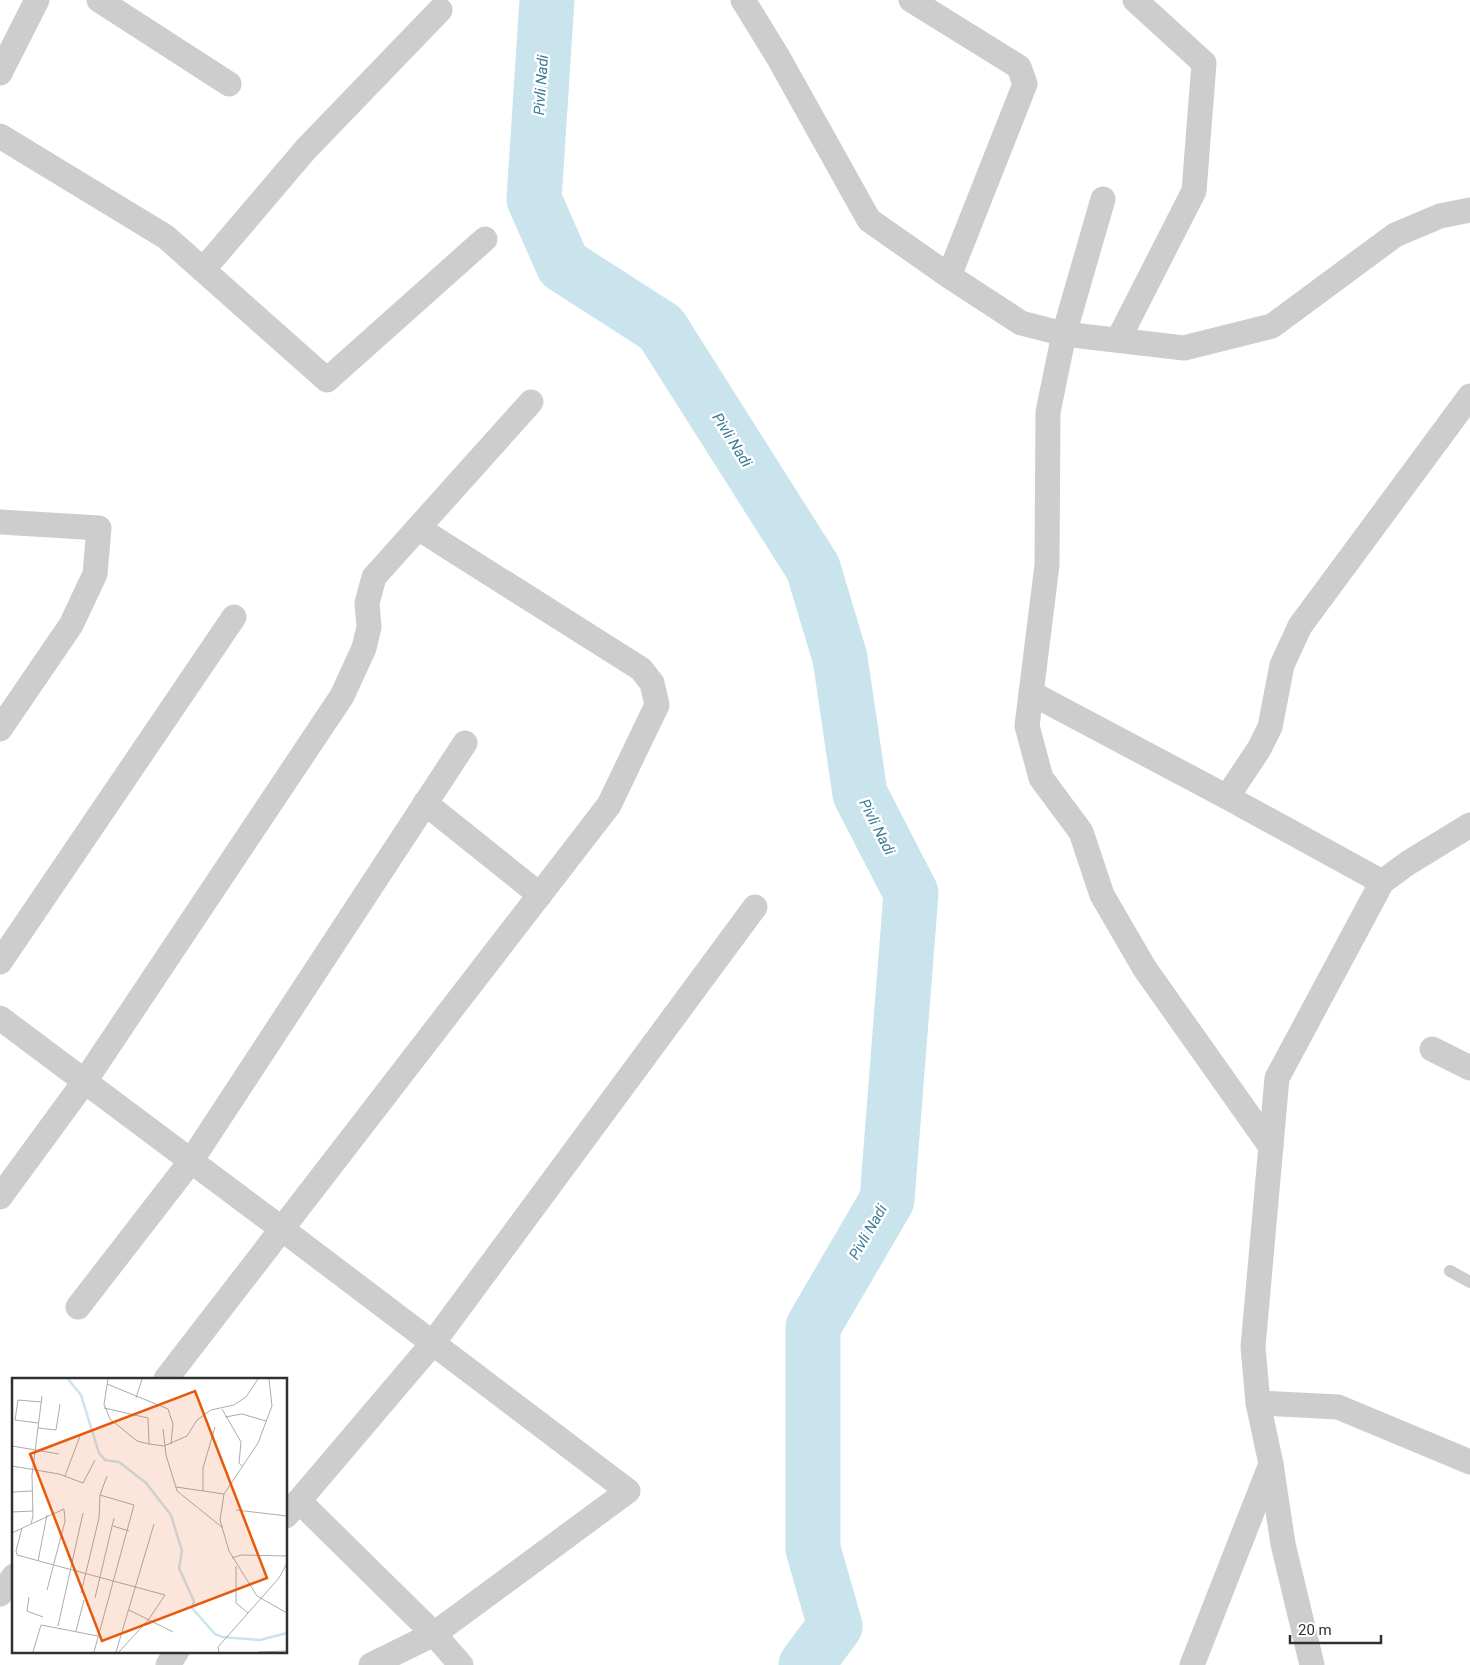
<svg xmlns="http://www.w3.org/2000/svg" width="1470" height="1665" viewBox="0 0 1470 1665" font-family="Roboto,sans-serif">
  <rect width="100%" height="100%" fill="#fff"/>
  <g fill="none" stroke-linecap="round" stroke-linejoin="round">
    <!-- river -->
    <polyline stroke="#cae4ed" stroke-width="55" points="547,0 534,199 563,265 661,328 813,568 840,658 860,794 911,893 887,1200 813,1327 813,1549 835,1626 806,1665"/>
    <!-- lane -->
    <polyline stroke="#cdcdcd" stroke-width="12" points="1450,1271 1470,1282"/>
    <!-- street -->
    <g stroke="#cdcdcd" stroke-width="25">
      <polyline points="99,0 229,84"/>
      <polyline points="743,0 778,57 869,220 949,276"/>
      <polyline points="911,0 1019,67 1025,84 949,276 1021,323 1064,334 1184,348 1272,326 1395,235 1440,216 1470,210"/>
      <polyline points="0,73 37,0"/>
      <polyline points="0,136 166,237 327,380 485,239"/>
      <polyline points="1103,199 1064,334 1048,412 1047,565 1027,726 1041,778 1081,832 1102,895 1145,969 1271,1147"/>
      <polyline points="203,270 306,149 440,10"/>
      <polyline points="1118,340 1194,191 1204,63 1135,0"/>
      <polyline points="0,522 99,528 95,574 71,625 0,729"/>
      <polyline points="1031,693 1227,797 1382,882"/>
      <polyline points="1227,797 1259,749 1270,727 1282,665 1300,626 1470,396"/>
      <polyline points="425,803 540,895"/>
      <polyline points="0,962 234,617"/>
      <polyline points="0,1018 282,1229 628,1491 434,1634 371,1665"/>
      <polyline points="1432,1049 1470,1068"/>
      <polyline points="0,1197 85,1081 342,696 364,648 369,627 367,603 374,577 418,528"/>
      <polyline points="78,1307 191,1161 465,743"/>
      <polyline points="166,1379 609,805 657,705 652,683 641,669 418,528 531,402"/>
      <polyline points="1258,1403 1338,1407 1470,1462"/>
      <polyline points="299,1501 434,1634 461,1665"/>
      <polyline points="286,1516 433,1343 755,907"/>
      <polyline points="0,1594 14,1576"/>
      <polyline points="168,1665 177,1651"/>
      <polyline points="1192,1665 1271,1464"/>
      <polyline points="1312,1665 1283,1544 1271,1464 1258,1403 1253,1347 1277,1078 1382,882 1408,863 1470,825"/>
    </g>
  </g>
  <g text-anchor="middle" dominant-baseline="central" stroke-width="5" stroke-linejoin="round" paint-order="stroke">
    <!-- water labels -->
    <g font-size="15" font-style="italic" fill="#3b7c95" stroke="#fff">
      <text transform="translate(541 85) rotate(-86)">Pivli Nadi</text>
      <text transform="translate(732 440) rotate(58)">Pivli Nadi</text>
      <text transform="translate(877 827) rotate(63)">Pivli Nadi</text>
      <text transform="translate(868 1232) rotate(-60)">Pivli Nadi</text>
    </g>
  </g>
  <!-- overview -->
  <g transform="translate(12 1378)">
    <rect width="275" height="275" fill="#fff"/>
    <path fill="none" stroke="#cae4ed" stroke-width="2.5" d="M56 1 69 17 87 75 93 82 107 84 134 105 159 137 170 173 167 190 182 223 180 230 203 256 210 259 248 262 275 255"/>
    <path fill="none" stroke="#acacac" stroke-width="1" d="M96 1 92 26 98 41 125 63 137 66M257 1 260 28 246 65 212 116 208 142 217 173 245 218 275 235M95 6 156 31 161 46 159 66M124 20 130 1M92 30 136 40 137 66 152 68 175 58 185 42 199 32 222 27 234 19 246 1M210 31 229 64 227 85 231 89M213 39 230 36 254 43M26 45 3 42 6 22 29 24M26 50 44 52 48 26M151 51 154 77 165 113 211 150M0 68 47 76M0 88 47 96 71 105 83 82M53 98 68 58M164 109 212 116M191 113V90L203 49M0 114 20 113M224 132 275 138M0 134 21 133M19 146 52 131 53 143 35 212M101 148 117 153M10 150 4 173 5 177 153 217 137 241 107 274M0 155 19 146 21 138 20 97 30 18M220 180 229 177 275 178M26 183 35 137M224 188V225L236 235M69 215 87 140 88 117M17 219 15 233 31 239M83 220 102 140M117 232 161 254M46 248 71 135M64 253 72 222M21 274 29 247 86 258M82 274 122 127 88 117 95 98M104 274 142 146M207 274 206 269 267 200 275 185M246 274 275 273"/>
    <path fill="#e8590c" fill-opacity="0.15" stroke="#e8590c" stroke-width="2.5" d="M183 13 255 200 90 263 18 76Z"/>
    <rect width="275" height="275" fill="none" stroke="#303030" stroke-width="2.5"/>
  </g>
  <!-- scale -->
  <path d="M1290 1635v8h91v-8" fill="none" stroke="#303030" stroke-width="2.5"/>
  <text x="1298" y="1635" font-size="15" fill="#303030" stroke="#ffffff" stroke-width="4" paint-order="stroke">20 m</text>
</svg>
